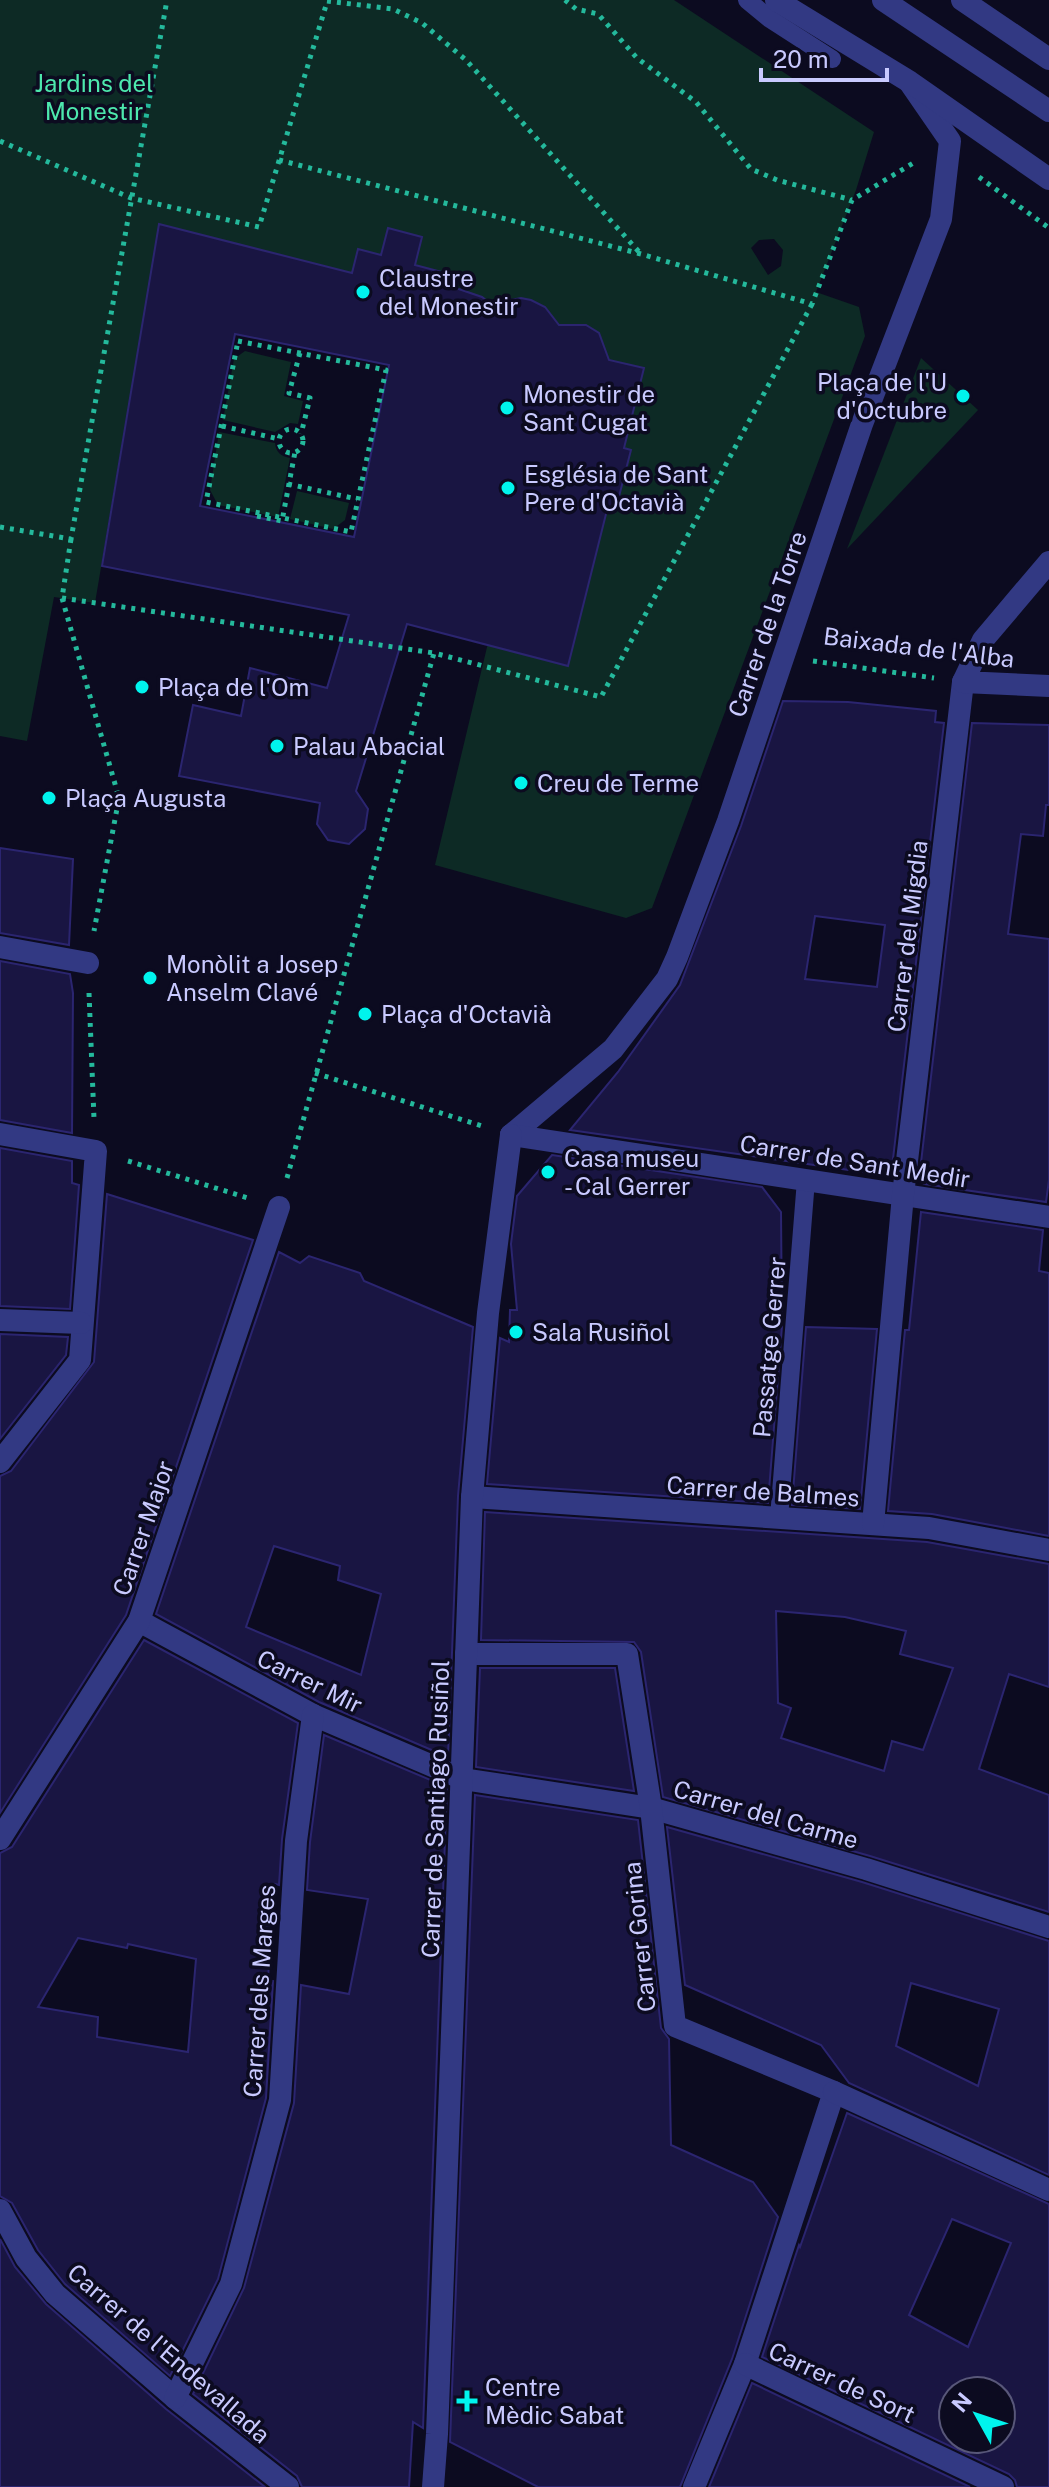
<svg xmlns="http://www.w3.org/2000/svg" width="1049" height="2487" viewBox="0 0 1049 2487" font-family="'Public Sans',sans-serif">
  <rect width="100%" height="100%" fill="#0c0b20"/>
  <!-- green -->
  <g fill="#0d2a25" fill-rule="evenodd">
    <path d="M0 0H674L874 132 856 190 816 292 859 307 865 336 652 908 626 918 435 865 488 643 568 666 607 510 615 512 624 448 599 333C587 325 578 322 564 329L493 310 482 297 444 308 452 275 415 265 422 237 388 228 381 255 358 250 352 273 159 224 95 603 54 597 27 741 0 736ZM774 239 783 250 781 266 768 275 751 248 759 240Z"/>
    <polygon points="245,351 291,362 284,396 303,401 298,424 290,423 275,432 223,420 234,359"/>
    <polygon points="921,358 978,410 847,549"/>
    <path d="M219 432 275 443C276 453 281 456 290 458L278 517 218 505 210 490Z"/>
    <polygon points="297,491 349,503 345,520 333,529 290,519"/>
  </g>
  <!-- building -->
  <g fill="#191542" stroke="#2b2570" stroke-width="2" fill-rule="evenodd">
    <path d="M159 224 352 273 358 249 381 255 388 228 422 237 415 265 453 275 450 286 482 297 491 304 521 298 531 300 545 307 559 325H586L599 333 609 360 644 368 624 448 631 450 615 512 607 510 568 666 407 624 356 791 368 809 365 829 349 844 328 840 317 824 320 803 179 776 193 705 241 716 250 668 327 688 349 615 102 566ZM235 334 389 365 354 537 200 506Z"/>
    <path d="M783 701 848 702 936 711 935 722 944 723 891 1176 570 1130 618 1072 680 985 741 826ZM815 916 885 925 877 987 805 979Z"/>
    <polygon points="972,723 1049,725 1049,805 1046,805 1043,836 1021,834 1008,934 1049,939 1049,1180 1046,1202 924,1184 925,1181 919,1180"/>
    <polygon points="0,848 73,859 69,945 0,933"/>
    <polygon points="0,961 70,974 73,993 72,1133 0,1120"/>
    <polygon points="0,1148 72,1161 72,1183 79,1185 70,1309 0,1306"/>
    <polygon points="552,1155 762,1187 781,1212 782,1326 768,1503 487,1484 500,1338 509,1342 510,1310 517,1310 511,1244 517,1196"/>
    <polygon points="107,1194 253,1240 126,1615 0,1813 0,1476 11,1471 94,1362"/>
    <polygon points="921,1212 1043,1230 1039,1271 1049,1273 1049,1536 932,1514 888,1511 905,1330 909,1330"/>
    <path d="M279 1252 300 1263 309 1256 360 1273 364 1281 473 1327 458 1496 448 1757 319 1702 156 1614ZM274 1546 340 1566 338 1580 381 1594 361 1675 246 1627Z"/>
    <polygon points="806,1327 877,1329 860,1509 792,1505"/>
    <polygon points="0,1334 68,1337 66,1355 0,1439"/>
    <path d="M485 1512 927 1542 1049 1564V1687L1009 1674 979 1769 1049 1795V1912L870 1856 663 1797 641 1652 634 1642 481 1640ZM776 1611 845 1617 906 1631 900 1654 953 1668 923 1750 892 1741 884 1771 781 1738 791 1708 778 1703Z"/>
    <path d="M144 1640 298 1723 282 1839 279 1885 275 1884 271 1924 268 1980 273 1981 266 2098 218 2279 170 2376 65 2284 38 2250 12 2203 0 2196V1853L12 1847ZM78 1938 127 1948 128 1944 196 1959 188 2052 97 2037 98 2017 38 2007Z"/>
    <polygon points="480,1668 615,1668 634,1791 476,1767"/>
    <polygon points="324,1735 447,1787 423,2428 413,2422 409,2487 302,2487 297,2476 193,2394 244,2288 294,2103 301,1985 349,1994 368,1899 307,1890 310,1842"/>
    <polygon points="475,1795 638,1820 661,2028 669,2039 671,2145 753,2182 778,2217 732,2359 680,2487 538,2487 450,2442"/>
    <path d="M667 1827 862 1882 1049 1941V2175L849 2083 821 2045 685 1985ZM911 1983 999 2009 978 2086 896 2046Z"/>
    <path d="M847 2113 1049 2204V2487H1017L1015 2480 1009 2474 762 2357 799 2245 800 2247ZM952 2219 1011 2243 968 2347 909 2315ZM953 2391H1001V2439H953Z"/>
    <polygon points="0,2239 15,2267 46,2304 166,2409 265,2487 0,2487"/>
    <polygon points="752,2383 970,2487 709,2487"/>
  </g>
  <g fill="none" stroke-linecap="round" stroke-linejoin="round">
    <!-- path -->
    <g stroke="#24b99c" stroke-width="5" stroke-dasharray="4 6" stroke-linecap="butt">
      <polyline points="565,0 576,9 598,14 637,58 696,102 751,169 777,180 852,200"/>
      <polyline points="327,1 393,9 422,23 466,60 640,253"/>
      <polyline points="0,141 131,198 259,227 327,2"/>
      <polyline points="279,160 641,254 812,304 852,200 915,162"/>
      <polyline points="979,177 1049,228"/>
      <polygon points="238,341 386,370 351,532 206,502"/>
      <polyline points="300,353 289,393 310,398 301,434"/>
      <polyline points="222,426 279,439"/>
      <circle cx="291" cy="441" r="12"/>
      <polyline points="288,484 357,499"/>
      <polyline points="257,516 282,521 295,452"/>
      <polyline points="0,527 71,539 167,0"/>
      <polyline points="71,539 62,598 119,798 94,931"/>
      <polyline points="62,598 434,653"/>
      <polyline points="813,661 934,678"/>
      <polyline points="89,993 94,1119"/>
      <polyline points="315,1073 482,1126"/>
      <polyline points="128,1161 248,1198"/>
      <polyline points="287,1178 434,653 601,697 812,304"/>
    </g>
    <!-- service -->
    <g stroke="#323983" stroke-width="18">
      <polyline points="747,0 770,19 832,59"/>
      <polyline points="779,1518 806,1180"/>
    </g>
    <!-- pedestrian -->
    <g stroke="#323983" stroke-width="22">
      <polyline points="883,0 1049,111"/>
      <polyline points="0,947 88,963"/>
      <polyline points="0,1134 96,1151 80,1360 0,1462"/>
      <polyline points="511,1135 613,1049 667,979 677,957 728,821 862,424 941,219 950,141 910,83"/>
      <polyline points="511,1135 1049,1217"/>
      <polyline points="0,1320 81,1323"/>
      <polyline points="472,1497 929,1528 1049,1550"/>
      <polyline points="873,1524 903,1195 963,682"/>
      <polyline points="139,1621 313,1715 463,1779 651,1808 866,1869 1049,1927"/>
      <polyline points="466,1654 627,1654 651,1808 675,2026 834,2092 745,2364 694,2487"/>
      <polyline points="0,1839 139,1621 279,1207"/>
      <polyline points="834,2092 1049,2190"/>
      <polyline points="0,2210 26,2258 55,2294 175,2398 288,2487"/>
      <polyline points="745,2364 1003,2487"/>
      <polyline points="175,2398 231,2284 280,2100 296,1841 313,1715"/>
      <polyline points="433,2487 437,2434 472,1497 488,1313 511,1135"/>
    </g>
    <!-- minor -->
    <polyline stroke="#323983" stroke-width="22" points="1049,562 983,640 963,682 1049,686"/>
    <!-- tertiary -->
    <g stroke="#323983" stroke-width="22">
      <polyline points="776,0 910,82 1049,179"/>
      <polyline points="962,0 1049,59"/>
    </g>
  </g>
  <!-- markers -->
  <g fill="#00f4ed" stroke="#0c0b20" stroke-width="3">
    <circle cx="363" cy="292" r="8"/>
    <circle cx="963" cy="396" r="8"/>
    <circle cx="507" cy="408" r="8"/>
    <circle cx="508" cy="488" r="8"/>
    <circle cx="142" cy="687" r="8"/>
    <circle cx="277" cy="746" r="8"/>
    <circle cx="521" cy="783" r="8"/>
    <circle cx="49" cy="798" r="8"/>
    <circle cx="150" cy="978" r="8"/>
    <circle cx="365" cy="1014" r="8"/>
    <circle cx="548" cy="1172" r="8"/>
    <circle cx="516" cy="1332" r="8"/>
    <path d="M463 2389h8v8h8v8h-8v8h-8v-8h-8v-8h8z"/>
  </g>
  <g text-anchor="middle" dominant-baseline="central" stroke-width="7" stroke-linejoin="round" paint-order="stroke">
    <!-- park labels -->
    <g font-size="24" fill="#4de8ad" stroke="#0c0b20">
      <text x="94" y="83">Jardins del<tspan x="94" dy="28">Monestir</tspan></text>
    </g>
    <!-- poi labels -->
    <g font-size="24" fill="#c9caff" stroke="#0c0b20" text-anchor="start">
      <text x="379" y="278">Claustre<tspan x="379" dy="28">del Monestir</tspan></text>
      <text x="947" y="382" text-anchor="end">Plaça de l'U<tspan x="947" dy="28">d'Octubre</tspan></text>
      <text x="523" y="394">Monestir de<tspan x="523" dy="28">Sant Cugat</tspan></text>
      <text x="524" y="474">Església de Sant<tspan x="524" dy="28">Pere d'Octavià</tspan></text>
      <text x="158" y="687">Plaça de l'Om</text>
      <text x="293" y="746">Palau Abacial</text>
      <text x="537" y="783">Creu de Terme</text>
      <text x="65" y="798">Plaça Augusta</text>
      <text x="166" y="964">Monòlit a Josep<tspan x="166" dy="28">Anselm Clavé</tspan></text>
      <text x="381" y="1014">Plaça d'Octavià</text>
      <text x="564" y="1158">Casa museu<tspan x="564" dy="28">- Cal Gerrer</tspan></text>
      <text x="532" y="1332">Sala Rusiñol</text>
      <text x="485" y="2387">Centre<tspan x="485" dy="28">Mèdic Sabat</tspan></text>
    </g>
    <!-- street labels -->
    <g font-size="24" fill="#c9caff" stroke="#0c0b20">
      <text transform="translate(767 624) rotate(-71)">Carrer de la Torre</text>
      <text transform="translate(919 647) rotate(7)">Baixada de l'Alba</text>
      <text transform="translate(907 936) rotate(-83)">Carrer del Migdia</text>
      <text transform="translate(855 1161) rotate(9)">Carrer de Sant Medir</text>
      <text transform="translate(769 1347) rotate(-85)">Passatge Gerrer</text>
      <text transform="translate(763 1491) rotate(4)">Carrer de Balmes</text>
      <text transform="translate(143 1528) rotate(-71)">Carrer Major</text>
      <text transform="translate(310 1681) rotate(26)">Carrer Mir</text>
      <text transform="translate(435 1809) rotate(-88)">Carrer de Santiago Rusiñol</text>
      <text transform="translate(766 1814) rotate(16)">Carrer del Carme</text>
      <text transform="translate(639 1937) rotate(-96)">Carrer Gorina</text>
      <text transform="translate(259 1991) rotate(-86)">Carrer dels Marges</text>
      <text transform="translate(169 2353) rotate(41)">Carrer de l'Endevallada</text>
      <text transform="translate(842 2382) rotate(25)">Carrer de Sort</text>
    </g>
  </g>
  <!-- north arrow -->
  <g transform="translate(977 2415) rotate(310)"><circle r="38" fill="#0c0b20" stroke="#585779" stroke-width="2"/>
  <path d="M0-6L14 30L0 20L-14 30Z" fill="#00f4ed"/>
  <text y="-12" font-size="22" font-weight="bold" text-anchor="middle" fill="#c9caff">N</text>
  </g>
  <!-- scale -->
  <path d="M761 68v12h126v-12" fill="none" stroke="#c9caff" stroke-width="4"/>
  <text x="773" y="68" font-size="24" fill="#c9caff" stroke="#0c0b20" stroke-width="6" paint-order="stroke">20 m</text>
</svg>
